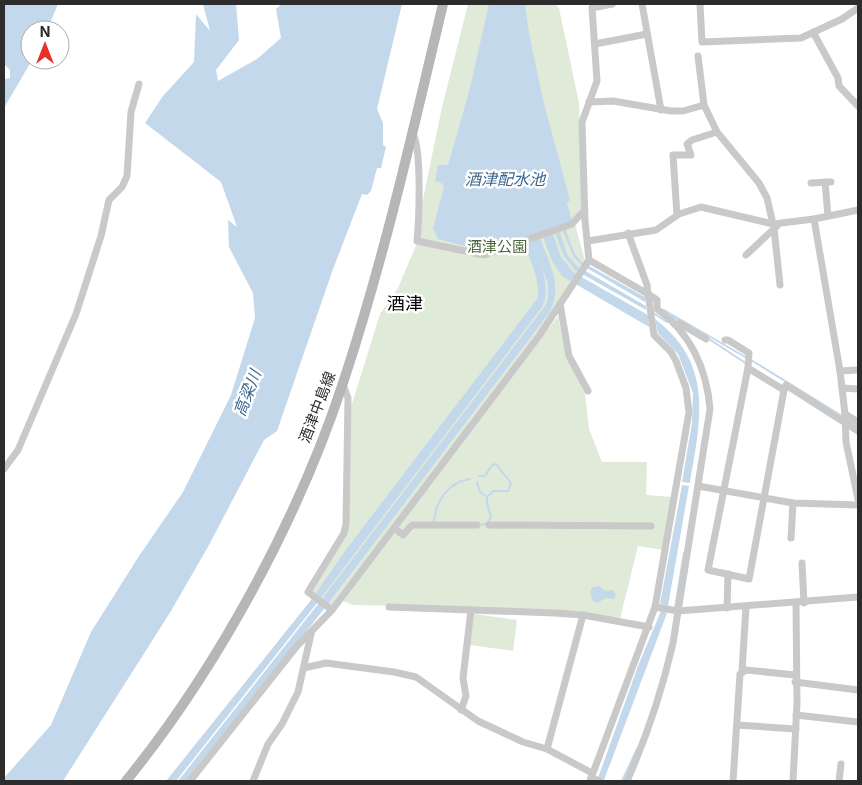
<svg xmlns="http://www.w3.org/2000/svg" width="862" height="785" viewBox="0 0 862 785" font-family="Inter,'Noto Sans JP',sans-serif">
  <rect width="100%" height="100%" fill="#fff"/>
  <!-- green -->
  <g fill="#e0ead9">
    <polygon points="468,4 555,4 559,8 579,103 582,214 575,224 585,261 540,330 332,606 311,592 346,534 351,407 380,314 398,288 417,243 421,209 442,107"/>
    <polygon points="558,316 563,341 585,393 589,429 602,462 647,462 646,495 672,497 663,550 638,546 620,619 462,607 353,605 343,601 375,556"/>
    <polygon points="474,614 517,620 513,651 470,645"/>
  </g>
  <!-- water -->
  <g fill="#c4d8eb">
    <polygon points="4,4 58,4 47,30 30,30 30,60 32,60 4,108 4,79 10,78 10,70 4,64"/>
    <polygon points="203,4 236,4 239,40 216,70 218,81 257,59 281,38 276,9 282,4 402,4 377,109 383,123 383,145 386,147 381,168 377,168 371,191 367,195 362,194 333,269 277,431 264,440 209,545 171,611 63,781 4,781 4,778 51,725 91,632 139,556 183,492 231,395 255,318 253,293 229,247 228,220 237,227 221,182 145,123 163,96 194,62 196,14 210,31"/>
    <path d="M489 4H525L529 33 543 100 570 200 567 203 572 221 564 225 574 253 582 262 645 297V302L580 264 573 256 561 226 558 227 567 254 577 266 646 306V310L575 270 564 256 553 228 551 229 561 257 573 272 648 315 649 327 562 276 552 261 541 232 540 238C549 263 564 287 549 313L324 609 188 781H178L322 599 545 306 548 299V283L529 236C537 259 553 283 542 307L321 598 176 781H166L311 600 348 547 537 299C542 284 528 249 518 239L483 251 438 239 433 229 444 186 441 183 435 181 438 165H448L469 92Z"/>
    <path d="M655 319C714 364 701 419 690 483L682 482 692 423 693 393 678 354 658 333Z"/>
    <polygon points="682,485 689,486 668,606 660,604"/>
    <polygon points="599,586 605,591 613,590 616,595 614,599 605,598 598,603 593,601 590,591 593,587"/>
    <polygon points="661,611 667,613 604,780 598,778 638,666"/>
  </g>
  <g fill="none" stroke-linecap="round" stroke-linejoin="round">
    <!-- stream -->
    <g stroke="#c4d8eb" stroke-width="2">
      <polyline points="664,310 747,358"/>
      <polyline points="652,312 667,322"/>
      <polyline points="671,316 679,321"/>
      <polyline points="709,339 747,364"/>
      <polyline points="751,360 842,416"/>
      <polyline points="848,420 858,427"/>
      <polyline points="479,476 485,476 492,465 496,464 511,483 508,491 493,491 487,497"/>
      <polyline points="477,482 480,492 487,497 487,504 491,516 488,523 481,525"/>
      <path d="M434 522C435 502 449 481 470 479"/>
      <polyline points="675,608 684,553"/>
      <polyline points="622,781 638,747"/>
    </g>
    <!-- street -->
    <g stroke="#c9c9c9" stroke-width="7">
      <polyline points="642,4 661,110"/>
      <polyline points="700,4 702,42 801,38 842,19 858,8"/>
      <polyline points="813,32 838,78 839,86 858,106"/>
      <polyline points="595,44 647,34"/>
      <polyline points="698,56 704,105 717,132 759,183 767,198 773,224"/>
      <polyline points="589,102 613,101 671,111 683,111 704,105"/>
      <path d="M413 134C422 151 419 220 417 241L484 255 572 224 581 214"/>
      <polyline points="825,182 828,216"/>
      <polyline points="811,183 831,182"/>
      <polyline points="677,215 673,155 691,155 687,144 692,140 717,132"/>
      <polyline points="814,219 840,371 845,414 846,442 858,499"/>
      <polyline points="774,228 780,285"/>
      <polyline points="588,241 656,230 679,214 701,207 773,224 814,219 858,210"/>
      <polyline points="746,255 777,226"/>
      <polyline points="589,260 648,294 654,335 671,352 676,361 686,388 689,412 655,607 590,781"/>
      <polyline points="560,304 569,356 588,391"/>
      <polyline points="679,323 706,339"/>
      <polyline points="725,340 728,340 749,353 748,368"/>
      <polygon points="748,368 784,390 749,579 708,570"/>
      <polyline points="840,371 858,370"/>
      <polyline points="842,388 858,389"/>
      <polyline points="784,390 786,385 858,431"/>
      <polyline points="845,414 858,422"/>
      <polyline points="4,469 18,450 76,314 101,236 109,200 122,187 127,176 131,112 139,84"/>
      <polyline points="698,486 793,503 858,505"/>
      <polyline points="489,525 651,526"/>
      <polyline points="398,531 403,535 412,525 477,525"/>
      <polyline points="791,538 793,503"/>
      <polyline points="802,563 804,603"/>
      <polyline points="389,607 555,613 583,615 649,627"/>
      <polyline points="655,607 678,611 858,597"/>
      <polyline points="727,608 728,574"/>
      <polyline points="332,610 308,592 344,533 346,524 348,398 343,385"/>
      <polyline points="304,668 326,663 394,672 416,677 478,721 523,742 547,749 592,773"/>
      <polyline points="742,671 746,607"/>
      <polyline points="795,682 858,690"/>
      <polyline points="461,710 466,696 463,678 471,610"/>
      <polyline points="796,715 858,722"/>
      <polyline points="737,725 796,729"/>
      <polyline points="547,749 583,615"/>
      <polyline points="591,778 600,781"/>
      <polyline points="190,781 297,646 332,610 539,336 589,260 585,221 582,122 597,81 592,8 612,4"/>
      <polyline points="253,781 268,744 282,724 298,692 311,634"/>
      <path d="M627 781C647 736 662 691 673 643L710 409C707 369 690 332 657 309V300L648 294 647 285 628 233"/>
      <polyline points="733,781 740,674 746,670 795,675"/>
      <polyline points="793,781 797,703 796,603"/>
      <polyline points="839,781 841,764"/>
    </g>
    <!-- secondary -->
    <path stroke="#b6b6b6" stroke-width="10" d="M126 781C217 669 298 520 343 383 384 259 413 131 443 4"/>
  </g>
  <g text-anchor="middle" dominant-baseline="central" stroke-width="5" stroke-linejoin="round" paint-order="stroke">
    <!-- park labels -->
    <g font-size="15" fill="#4a683a" stroke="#fff">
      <text x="497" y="246">酒津公園</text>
    </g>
    <!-- street labels -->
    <g font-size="15" fill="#2c2c2c" stroke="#fff">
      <text transform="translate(317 407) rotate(-69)">酒津中島線</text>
    </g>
    <!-- water labels -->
    <g font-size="16" font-style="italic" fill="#3a658e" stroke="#fff">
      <text x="505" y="179">酒津配水池</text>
      <text transform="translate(247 393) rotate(-69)">高梁川</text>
    </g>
    <!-- quarter labels -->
    <g font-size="18" fill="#000" stroke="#fff">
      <text x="405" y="303">酒津</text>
    </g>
  </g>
  <!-- border -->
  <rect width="862" height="785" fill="none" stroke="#2c2c2c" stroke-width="10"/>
  <!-- north arrow -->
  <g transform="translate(45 45)"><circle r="24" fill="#ffffff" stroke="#ababab"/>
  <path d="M0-4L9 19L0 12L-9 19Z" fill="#e6312b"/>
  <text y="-8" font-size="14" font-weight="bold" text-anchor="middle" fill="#2c2c2c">N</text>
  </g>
</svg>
